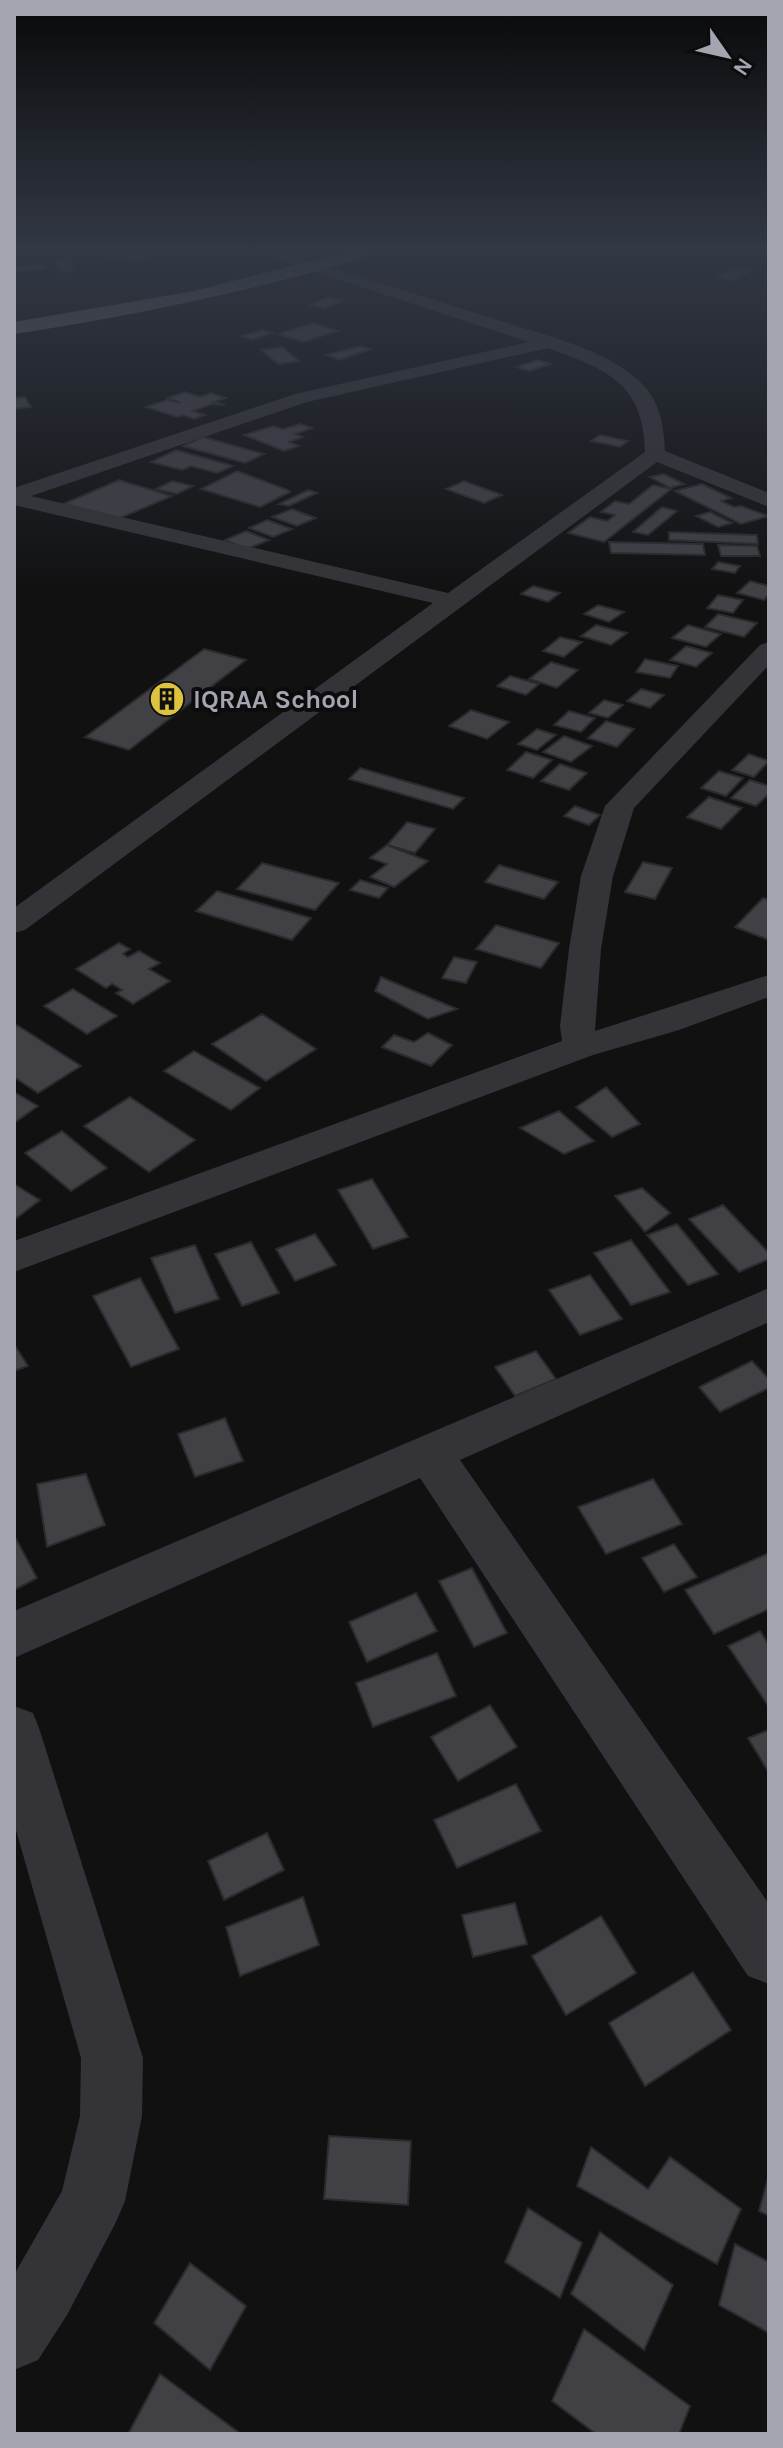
<svg xmlns="http://www.w3.org/2000/svg" width="783" height="2448" viewBox="0 0 783 2448" font-family="Karla,sans-serif">
  <rect width="100%" height="100%" fill="#111112"/>
  <!-- building -->
  <g fill="#404045" stroke="#2b2b2e" stroke-width="2">
    <polygon points="71,250 167,250 139,261"/>
    <polygon points="68,260 75,271 60,272 53,262"/>
    <polygon points="44,264 47,269 14,272 14,267"/>
    <polygon points="733,267 751,270 735,281 716,278"/>
    <polygon points="328,297 344,300 324,309 309,305"/>
    <polygon points="313,323 338,331 303,342 278,334"/>
    <polygon points="262,330 273,333 252,340 241,336"/>
    <polygon points="361,346 371,349 340,360 326,355"/>
    <polygon points="282,347 299,361 278,364 261,350"/>
    <polygon points="538,360 551,364 529,371 516,367"/>
    <polygon points="185,392 200,397 211,393 226,398 214,402 225,405 212,404 193,411 205,415 194,419 183,415 177,417 146,407 167,400 181,403 167,398"/>
    <polygon points="25,397 31,407 14,409 14,398"/>
    <polygon points="300,424 312,428 295,434 303,437 289,442 299,446 284,451 244,435 273,426 283,429"/>
    <polygon points="600,435 628,441 620,447 591,441"/>
    <polygon points="203,437 264,454 245,463 183,446"/>
    <polygon points="176,450 233,466 217,473 191,466 182,470 151,462"/>
    <polygon points="237,471 288,490 290,492 260,507 201,489"/>
    <polygon points="664,474 684,484 670,488 650,477"/>
    <polygon points="119,480 172,496 120,518 63,504"/>
    <polygon points="172,481 193,486 177,494 156,489"/>
    <polygon points="464,481 502,495 484,503 446,489"/>
    <polygon points="702,484 731,498 721,501 734,507 741,506 768,516 741,524 675,491"/>
    <polygon points="653,485 671,489 604,542 568,533 590,517 607,521 615,515 601,512 615,501 629,504"/>
    <polygon points="308,490 317,493 289,506 279,504"/>
    <polygon points="662,507 677,511 648,535 633,532"/>
    <polygon points="292,509 316,518 297,526 272,517"/>
    <polygon points="710,512 732,523 718,527 696,516"/>
    <polygon points="267,520 292,529 273,537 249,528"/>
    <polygon points="246,531 269,540 247,549 225,540"/>
    <polygon points="669,532 757,535 758,544 669,540"/>
    <polygon points="609,542 703,544 705,555 611,553"/>
    <polygon points="718,545 757,546 760,556 721,556"/>
    <polygon points="718,562 740,566 735,573 712,569"/>
    <polygon points="750,581 769,586 769,595 764,600 737,593"/>
    <polygon points="533,586 560,593 548,602 521,594"/>
    <polygon points="718,595 743,600 733,613 707,608"/>
    <polygon points="598,605 624,612 609,622 584,614"/>
    <polygon points="718,614 757,623 744,637 705,627"/>
    <polygon points="596,625 627,633 611,645 581,636"/>
    <polygon points="688,625 721,634 706,647 672,638"/>
    <polygon points="560,637 582,642 564,657 543,651"/>
    <polygon points="686,646 712,653 696,667 670,660"/>
    <polygon points="204,649 246,660 129,750 85,737"/>
    <polygon points="645,659 678,666 670,678 636,672"/>
    <polygon points="551,662 578,670 557,688 529,679"/>
    <polygon points="510,676 539,684 526,695 497,686"/>
    <polygon points="641,689 664,695 650,708 627,701"/>
    <polygon points="604,700 623,705 608,718 589,713"/>
    <polygon points="471,710 509,722 487,739 449,726"/>
    <polygon points="569,711 595,718 581,732 554,725"/>
    <polygon points="606,721 634,729 617,747 588,738"/>
    <polygon points="537,729 556,735 537,750 518,744"/>
    <polygon points="564,736 592,746 571,762 543,752"/>
    <polygon points="526,752 552,760 533,778 507,770"/>
    <polygon points="749,754 769,761 754,777 732,770"/>
    <polygon points="560,764 587,773 569,790 541,781"/>
    <polygon points="360,768 464,798 453,809 349,779"/>
    <polygon points="719,771 743,778 726,796 701,788"/>
    <polygon points="750,780 769,786 769,794 756,806 731,798"/>
    <polygon points="709,797 742,808 721,829 687,817"/>
    <polygon points="575,806 600,815 589,825 564,816"/>
    <polygon points="407,822 435,829 415,853 387,845"/>
    <polygon points="387,845 428,861 394,887 370,877 387,864 370,858"/>
    <polygon points="643,862 672,868 655,899 625,892"/>
    <polygon points="262,863 339,883 315,910 237,889"/>
    <polygon points="499,865 558,882 544,899 485,882"/>
    <polygon points="360,880 388,888 379,898 350,890"/>
    <polygon points="217,891 311,918 292,940 196,911"/>
    <polygon points="763,898 769,900 769,940 735,927"/>
    <polygon points="496,925 559,943 541,968 476,949"/>
    <polygon points="119,943 130,949 123,954 128,957 139,951 160,963 149,969 170,981 133,1004 116,993 122,990 112,984 106,988 76,969"/>
    <polygon points="454,957 477,962 466,983 442,978"/>
    <polygon points="381,977 457,1009 428,1019 375,991"/>
    <polygon points="73,989 117,1016 87,1034 44,1006"/>
    <polygon points="262,1014 316,1049 266,1081 212,1044"/>
    <polygon points="17,1025 81,1066 38,1093 14,1077 14,1027"/>
    <polygon points="428,1033 452,1045 431,1066 382,1047 394,1035 414,1042"/>
    <polygon points="194,1051 260,1088 231,1110 164,1071"/>
    <polygon points="606,1087 640,1124 612,1137 576,1107"/>
    <polygon points="14,1092 38,1106 14,1123"/>
    <polygon points="130,1097 195,1140 149,1172 84,1126"/>
    <polygon points="559,1111 594,1141 564,1154 520,1128"/>
    <polygon points="62,1131 107,1168 71,1191 25,1153"/>
    <polygon points="372,1179 408,1237 373,1249 338,1190"/>
    <polygon points="14,1184 40,1200 14,1220"/>
    <polygon points="642,1188 670,1213 645,1232 615,1196"/>
    <polygon points="723,1205 769,1253 769,1259 739,1272 689,1219"/>
    <polygon points="677,1224 718,1274 688,1285 647,1235"/>
    <polygon points="315,1234 336,1265 295,1281 276,1249"/>
    <polygon points="631,1240 670,1292 631,1305 594,1253"/>
    <polygon points="251,1242 279,1293 242,1306 215,1254"/>
    <polygon points="195,1245 219,1299 175,1313 151,1258"/>
    <polygon points="590,1275 622,1319 580,1335 549,1290"/>
    <polygon points="140,1278 179,1349 131,1367 93,1296"/>
    <polygon points="14,1344 28,1366 14,1371"/>
    <polygon points="536,1351 556,1379 515,1396 495,1367"/>
    <polygon points="752,1361 769,1379 769,1388 720,1412 699,1387"/>
    <polygon points="225,1418 243,1461 195,1477 178,1434"/>
    <polygon points="86,1474 105,1525 47,1547 37,1484"/>
    <polygon points="653,1479 682,1524 606,1554 578,1507"/>
    <polygon points="14,1535 37,1578 14,1590"/>
    <polygon points="674,1544 697,1577 664,1592 642,1558"/>
    <polygon points="769,1553 769,1609 714,1634 685,1590"/>
    <polygon points="472,1568 507,1633 474,1647 439,1581"/>
    <polygon points="416,1593 437,1631 367,1662 349,1622"/>
    <polygon points="760,1631 769,1645 769,1707 728,1646"/>
    <polygon points="437,1653 456,1696 373,1727 356,1683"/>
    <polygon points="490,1705 517,1747 458,1781 431,1737"/>
    <polygon points="769,1730 769,1773 748,1738"/>
    <polygon points="516,1784 541,1831 457,1868 434,1820"/>
    <polygon points="267,1833 284,1870 224,1900 208,1861"/>
    <polygon points="303,1897 319,1945 240,1976 226,1927"/>
    <polygon points="515,1903 527,1944 473,1957 462,1915"/>
    <polygon points="601,1916 636,1973 566,2015 532,1956"/>
    <polygon points="693,1972 731,2030 645,2086 609,2023"/>
    <polygon points="329,2136 411,2141 408,2205 324,2199"/>
    <polygon points="591,2147 648,2189 670,2157 741,2209 717,2264 577,2186"/>
    <polygon points="769,2174 769,2216 759,2211"/>
    <polygon points="528,2208 582,2243 560,2298 505,2262"/>
    <polygon points="600,2232 673,2285 644,2350 571,2294"/>
    <polygon points="735,2244 769,2262 769,2333 719,2305"/>
    <polygon points="190,2263 246,2306 210,2370 154,2323"/>
    <polygon points="584,2329 690,2406 679,2434 596,2434 552,2401"/>
    <polygon points="160,2374 241,2434 128,2434"/>
  </g>
  <g fill="none" stroke-linecap="round" stroke-linejoin="round">
    <!-- minor -->
    <g fill="#343438" fill-rule="evenodd">
      <path d="M249 250H272C347 273 423 296 498 320 543 335 615 351 646 388 661 406 664 429 665 451L769 493V507L657 462 25 930 14 933V908L433 603 14 505V488L295 394 529 342ZM548 348C606 369 644 383 645 452L448 593 31 496 307 402Z"/>
      <polygon points="769,642 769,665 634,808 613,876 601,949 595,1031 769,975 769,997 679,1030 593,1055 14,1272 14,1241 562,1041 560,1026 569,949 581,876 605,806 760,645"/>
      <polygon points="769,1288 769,1322 460,1460 769,1904 769,1984 748,1976 420,1478 14,1658 14,1611"/>
      <polygon points="14,1706 33,1713 40,1731 143,2058 142,2116 125,2201 115,2224 67,2315 38,2360 14,2370 14,2275 62,2191 80,2116 81,2058 14,1823"/>
    </g>
    <!-- highway -->
    <path fill="#5e5f67" fill-rule="evenodd" d="M353 250H378L376 254C257 290 137 315 14 334V322L194 291Z"/>
  </g>
  <!-- sky -->
  <linearGradient id="sky" x2="0" y2="1"><stop stop-color="#09090a"/><stop offset="0.42" stop-color="#323844"/><stop offset="1" stop-color="#323844" stop-opacity="0"/></linearGradient>
  <rect width="783" height="592" fill="url(#sky)"/>
  <!-- icons -->
  <defs>
    <g id="building-disc" transform="scale(1.8)"><circle r="9.5" fill="#ddc33d" stroke="#0c0c0d"/><path d="M-4-6H4V6H1V3H-1V6H-4ZM-2.5-4.3h1.7v1.8h-1.7ZM.8-4.3h1.7v1.8H.8ZM-2.5-1h1.7V.8h-1.7ZM.8-1h1.7V.8H.8Z" fill="#111"/></g>
  </defs>
  <g fill-rule="evenodd">
    <use href="#building-disc" x="167" y="699"/>
  </g>
  <g text-anchor="middle" dominant-baseline="central" stroke-width="8" stroke-linejoin="round" paint-order="stroke">
    <!-- far-poi labels -->
    <g font-size="26" font-weight="bold" fill="#a3a5b1" stroke="#0c0c0d" text-anchor="start">
      <text x="193" y="699">IQRAA School</text>
    </g>
  </g>
  <!-- border -->
  <rect width="783" height="2448" fill="none" stroke="#a3a5b1" stroke-width="32"/>
  <!-- north arrow -->
  <g transform="translate(727 56) rotate(124)" stroke="#0c0c0d" stroke-width="6" paint-order="stroke">
  <path d="M0-6L14 30L0 20L-14 30Z" fill="#a3a5b1"/>
  <text y="-12" font-size="22" font-weight="bold" text-anchor="middle" fill="#a3a5b1">N</text>
  </g>
</svg>
